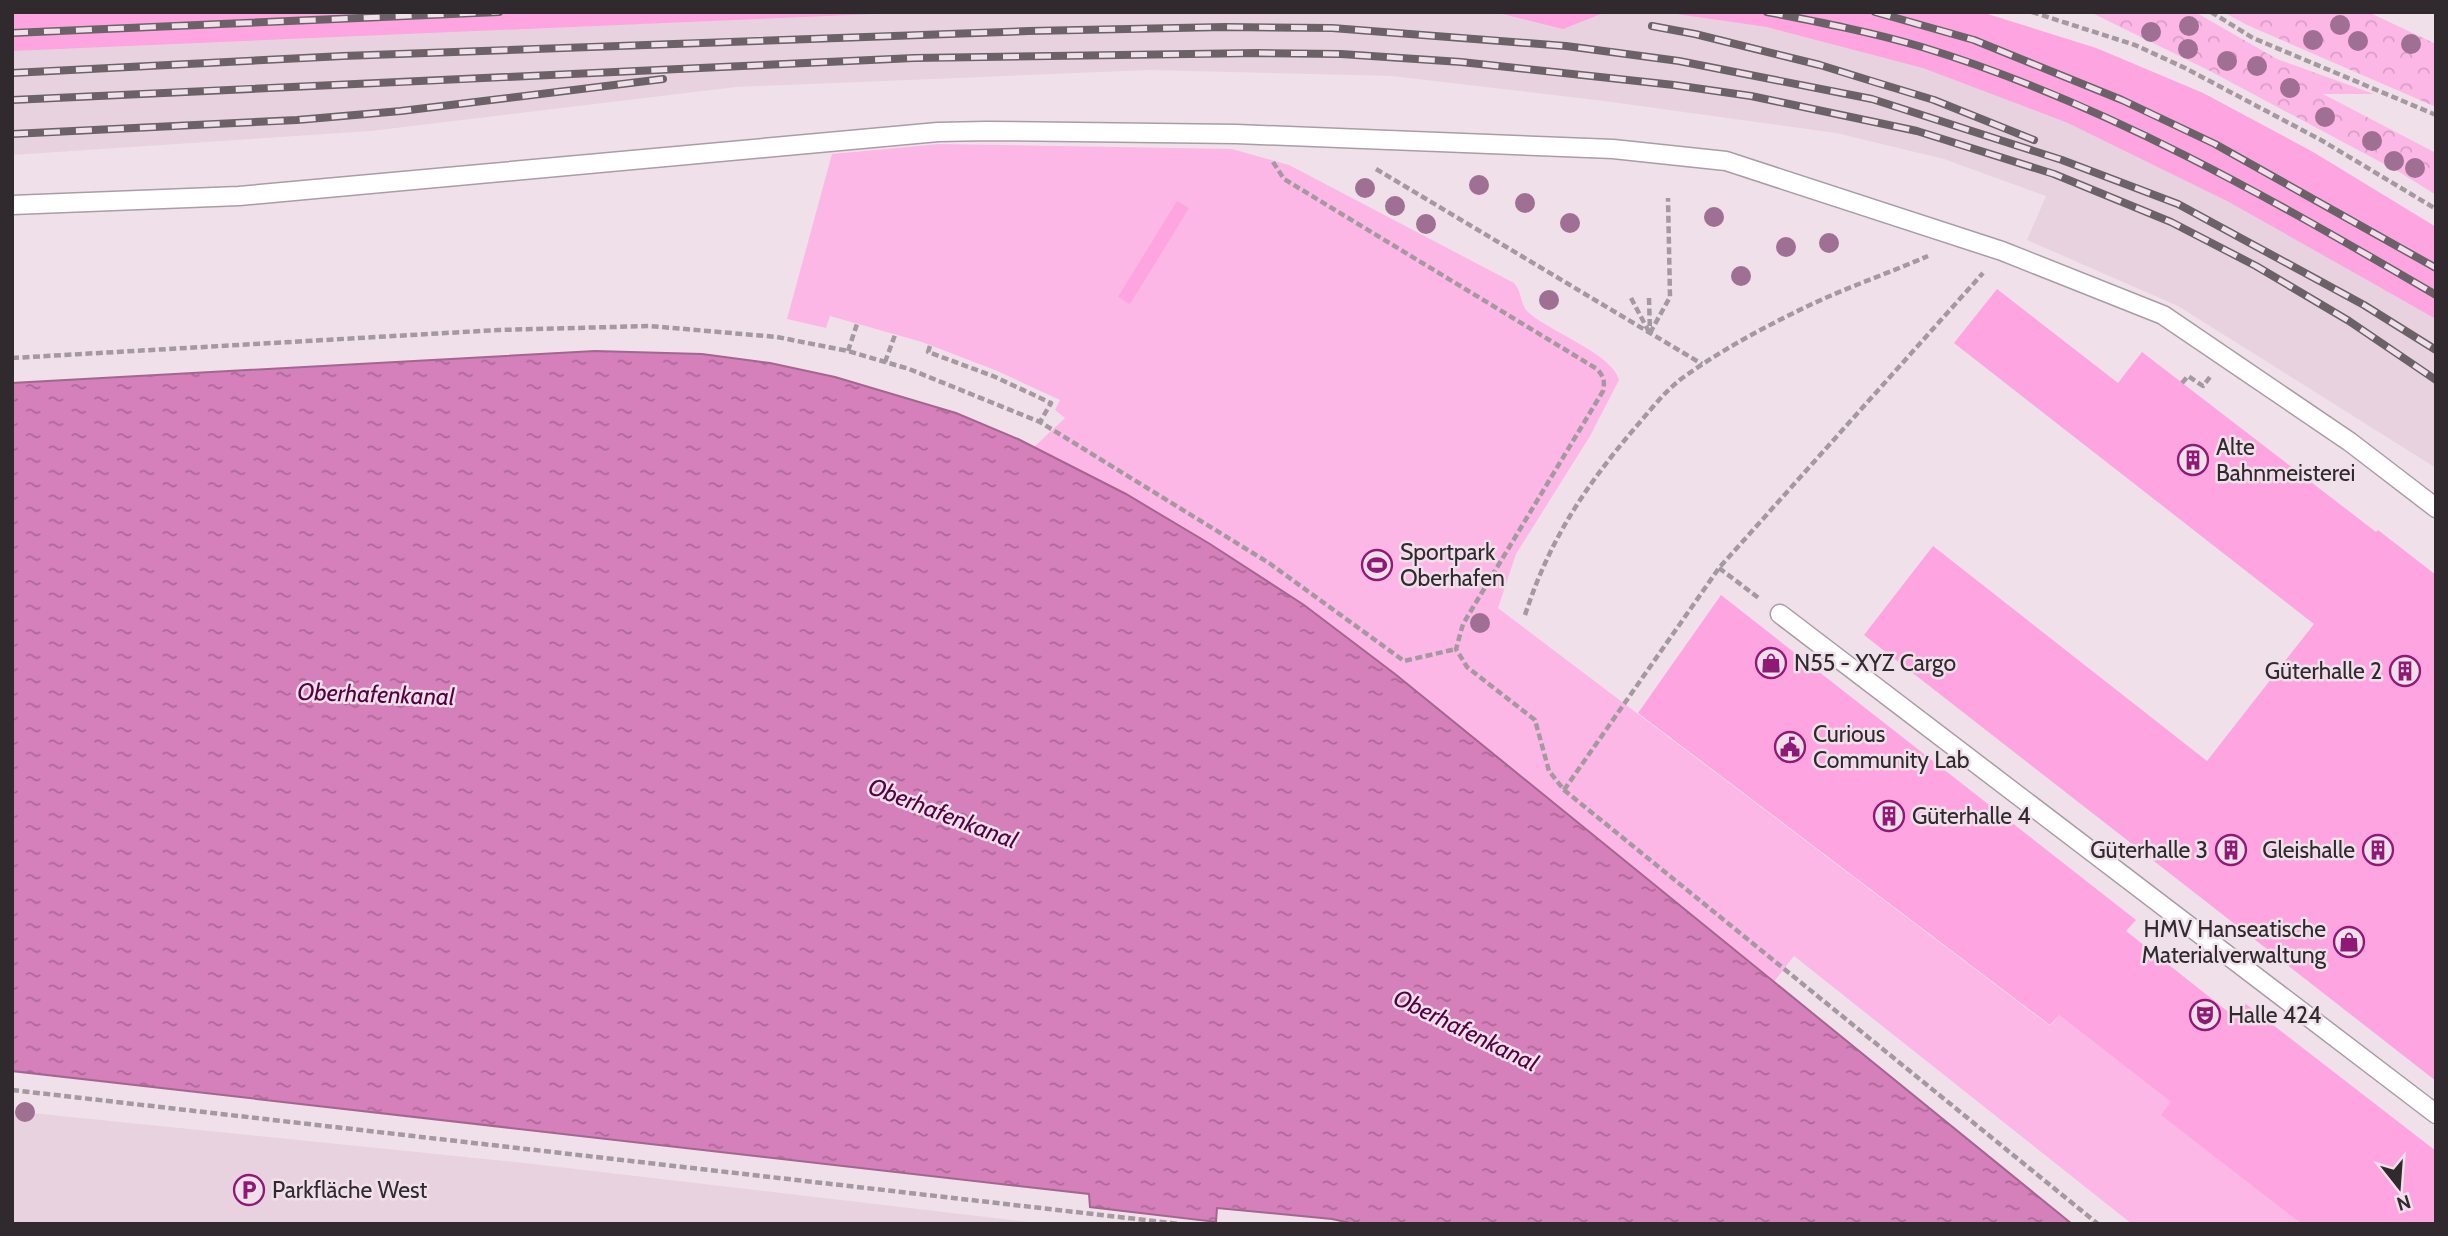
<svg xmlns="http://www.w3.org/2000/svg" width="2448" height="1236" viewBox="0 0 2448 1236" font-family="Cabin,sans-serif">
  <defs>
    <pattern id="forest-crowns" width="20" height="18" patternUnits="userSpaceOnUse" patternTransform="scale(1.75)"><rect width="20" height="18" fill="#fdb7e6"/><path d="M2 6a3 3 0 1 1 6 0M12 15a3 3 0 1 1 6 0" fill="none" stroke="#d99ec6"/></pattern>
    <pattern id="water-ripples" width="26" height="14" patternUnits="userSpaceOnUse" patternTransform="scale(1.75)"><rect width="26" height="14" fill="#d57fbb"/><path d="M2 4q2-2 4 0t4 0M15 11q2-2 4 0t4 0" fill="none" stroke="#ad6898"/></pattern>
  </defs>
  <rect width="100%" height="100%" fill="#f0e0ea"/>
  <!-- built -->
  <g fill="#e8d2df">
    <polygon points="12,12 1981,12 2096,48 2203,93 2313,152 2436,227 2436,468 2178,306 2027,240 2046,196 1944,159 1836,133 1604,101 1392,76 1149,70 736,87 371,131 12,155"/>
    <polygon points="12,1111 516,1162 1046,1224 12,1224"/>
  </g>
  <!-- green -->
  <path fill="#fdb7e6" d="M939 144 1232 149 1289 165 1514 283C1522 291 1520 305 1528 312 1548 331 1613 354 1619 380L1590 436 1516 554 1498 608 2050 1026 2059 1015 2171 1102 2302 1224H2132L1794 956 1773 983 1441 711 1304 605 1210 544 1126 494 1034 447 1065 418 1055 410 1060 400 995 370 922 342 830 316 826 328 787 319 832 154Z"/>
  <!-- forest -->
  <g fill="url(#forest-crowns)">
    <polygon points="2090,12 2195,12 2277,59 2374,94 2323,94 2436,153 2436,195 2401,173 2210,71"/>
    <polygon points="2223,12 2368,12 2436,44 2436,107 2247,25"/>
  </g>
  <!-- water -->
  <polygon fill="url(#water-ripples)" stroke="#a46691" stroke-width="2" points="595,351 702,354 770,363 835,377 956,413 1018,439 1126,494 1210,544 1304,605 1395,674 2072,1224 1355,1224 1332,1219 1217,1208 1216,1222 1090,1207 1089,1194 12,1071 12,383"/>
  <!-- building -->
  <g fill="#fda4e1">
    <polygon points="12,12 874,12 874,14 12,51"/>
    <polygon points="1495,12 1606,12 1563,29"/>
    <polygon points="1663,12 1981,12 2096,48 2203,93 2313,152 2436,227 2436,319 2229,202 2068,123 1923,68 1767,27"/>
    <polygon points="1177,201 1189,208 1130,304 1118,297"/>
    <polygon points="1997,289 2118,383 2142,352 2376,532 2378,530 2436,575 2436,1081 1864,635 1933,546 2207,761 2314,624 1954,343"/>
    <polygon points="1721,595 2136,920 2126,931 2236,1018 2246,1004 2436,1151 2436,1224 2302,1224 2161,1115 2171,1102 2059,1015 2050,1025 1638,713"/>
  </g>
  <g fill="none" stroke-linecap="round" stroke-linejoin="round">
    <!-- lane casing -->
    <g stroke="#aa9ca5" stroke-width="21">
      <g id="lane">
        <polyline points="12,205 239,196 938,132 987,131 1236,134 1613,149 1726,161 2002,251 2163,315 2350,442 2436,508"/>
        <polyline points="1780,614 2436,1114"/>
      </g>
    </g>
    <!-- path -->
    <g stroke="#a599a0" stroke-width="4.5" stroke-dasharray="7 3.5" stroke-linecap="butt">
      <polyline points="2032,12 2135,45 2185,68 2321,140 2436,209"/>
      <polyline points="2211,12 2253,38 2436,115"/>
      <path d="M1273 162 1284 179 1597 369C1604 377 1605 381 1603 391L1463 624 1456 649 1467 667 1535 720 1549 771 1564 790 2098 1224"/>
      <polyline points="1376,169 1702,364"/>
      <polyline points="1631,298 1649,332"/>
      <polyline points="1649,298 1650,332"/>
      <polyline points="1650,333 1670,297 1668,198"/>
      <polyline points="930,346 928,352 993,376 1051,403 1040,422"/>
      <polyline points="848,351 857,324"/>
      <polyline points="12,358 498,330 650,326 777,337 848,351 909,369 1040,422 1269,563 1404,661 1456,649"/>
      <polyline points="885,362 895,335"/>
      <polyline points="2182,383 2188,376 2203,386 2210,377"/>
      <polyline points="1719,568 1760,599"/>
      <path d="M1525 615C1549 541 1584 488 1634 429 1649 412 1663 393 1681 379 1721 350 1766 326 1810 305 1848 287 1889 273 1928 256"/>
      <polyline points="1564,790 1719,568 1983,273"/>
      <polyline points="12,1090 1180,1224"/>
    </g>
    <!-- lane -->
    <use href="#lane" stroke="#fff" stroke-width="18"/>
    <!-- rail casing -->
    <g stroke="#6b6268" stroke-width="8">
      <g id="rail">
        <path d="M1767 12C1819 22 1871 32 1922 47 2105 103 2272 199 2436 295"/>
        <polyline points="1875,12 1974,40 2122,100 2215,144 2436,268"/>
        <polyline points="1652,26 1695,34 1820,65 1878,83 1934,100 2034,140"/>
        <polyline points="12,33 499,12"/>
        <polyline points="12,73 343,56 1029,31 1225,27 1332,28 1566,46 1679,61 1872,99 2062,160 2178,204 2364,305 2436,350"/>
        <polyline points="12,100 914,58 1258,53 1341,54 1461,62 1674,85 1751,96 1917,131 2054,174 2171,222 2256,266 2349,321 2436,380"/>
        <polyline points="12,134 297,120 401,111 663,79"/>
      </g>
    </g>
    <!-- rail -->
    <use href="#rail" stroke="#f0e0ea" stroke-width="5" stroke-dasharray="16" stroke-linecap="butt"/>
  </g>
  <!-- trees -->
  <g fill="#a06f94">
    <circle cx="2340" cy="25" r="10"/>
    <circle cx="2189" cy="26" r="10"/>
    <circle cx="2151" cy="32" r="10"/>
    <circle cx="2313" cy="40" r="10"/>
    <circle cx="2358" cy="41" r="10"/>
    <circle cx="2411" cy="44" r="10"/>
    <circle cx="2188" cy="49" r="10"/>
    <circle cx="2227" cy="61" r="10"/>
    <circle cx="2257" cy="66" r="10"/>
    <circle cx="2290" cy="88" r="10"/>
    <circle cx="2325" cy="117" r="10"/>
    <circle cx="2372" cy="141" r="10"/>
    <circle cx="2394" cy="161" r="10"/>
    <circle cx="2415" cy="168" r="10"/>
    <circle cx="1479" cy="185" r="10"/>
    <circle cx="1365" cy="188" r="10"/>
    <circle cx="1525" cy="203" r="10"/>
    <circle cx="1395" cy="206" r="10"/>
    <circle cx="1714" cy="217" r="10"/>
    <circle cx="1570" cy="223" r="10"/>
    <circle cx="1426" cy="224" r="10"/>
    <circle cx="1829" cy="243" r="10"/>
    <circle cx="1786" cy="247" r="10"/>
    <circle cx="1741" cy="276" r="10"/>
    <circle cx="1549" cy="300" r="10"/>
    <circle cx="1480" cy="623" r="10"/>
    <circle cx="25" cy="1112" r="10"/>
  </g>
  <!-- icons -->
  <defs>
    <g id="building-ring" transform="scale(1.575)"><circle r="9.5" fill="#f0e0ea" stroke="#911976" stroke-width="1.5"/><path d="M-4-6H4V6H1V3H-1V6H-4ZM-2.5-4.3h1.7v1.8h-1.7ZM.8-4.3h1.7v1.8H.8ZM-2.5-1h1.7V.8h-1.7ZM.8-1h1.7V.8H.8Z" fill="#911976"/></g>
    <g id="stadium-ring" transform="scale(1.575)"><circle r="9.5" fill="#f0e0ea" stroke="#911976" stroke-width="1.5"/><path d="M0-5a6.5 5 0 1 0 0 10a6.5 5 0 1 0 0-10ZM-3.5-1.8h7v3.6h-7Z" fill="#911976"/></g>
    <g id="shop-ring" transform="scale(1.575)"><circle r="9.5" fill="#f0e0ea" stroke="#911976" stroke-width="1.5"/><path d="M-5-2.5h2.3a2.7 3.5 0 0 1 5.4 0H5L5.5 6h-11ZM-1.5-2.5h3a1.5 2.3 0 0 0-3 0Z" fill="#911976"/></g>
    <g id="civic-ring" transform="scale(1.575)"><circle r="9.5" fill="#f0e0ea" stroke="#911976" stroke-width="1.5"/><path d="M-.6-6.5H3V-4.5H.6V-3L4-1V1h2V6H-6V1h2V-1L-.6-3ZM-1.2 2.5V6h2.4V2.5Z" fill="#911976"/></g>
    <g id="theatre-ring" transform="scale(1.575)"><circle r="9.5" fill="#f0e0ea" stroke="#911976" stroke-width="1.5"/><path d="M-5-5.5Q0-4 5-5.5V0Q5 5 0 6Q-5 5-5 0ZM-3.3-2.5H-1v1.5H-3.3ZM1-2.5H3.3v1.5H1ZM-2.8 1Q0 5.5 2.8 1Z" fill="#911976"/></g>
    <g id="parking-ring" transform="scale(1.575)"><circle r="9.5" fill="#f0e0ea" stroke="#911976" stroke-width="1.5"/><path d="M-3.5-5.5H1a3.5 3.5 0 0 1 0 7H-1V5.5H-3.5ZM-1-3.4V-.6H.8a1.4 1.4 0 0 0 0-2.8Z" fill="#911976"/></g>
  </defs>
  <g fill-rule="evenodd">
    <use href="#building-ring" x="2193" y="460"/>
    <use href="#stadium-ring" x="1377" y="565"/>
    <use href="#shop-ring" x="1771" y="663"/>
    <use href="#building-ring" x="2405" y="671"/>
    <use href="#civic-ring" x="1790" y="747"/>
    <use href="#building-ring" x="1889" y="816"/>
    <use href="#building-ring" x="2231" y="850"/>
    <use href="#building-ring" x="2378" y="850"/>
    <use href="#shop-ring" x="2349" y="942"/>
    <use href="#theatre-ring" x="2205" y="1015"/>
    <use href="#parking-ring" x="249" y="1190"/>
  </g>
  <g text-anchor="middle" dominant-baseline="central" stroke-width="5" stroke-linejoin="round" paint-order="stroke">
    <!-- poi labels -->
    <g font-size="23" fill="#302a2e" stroke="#f0e0ea" text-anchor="start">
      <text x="2216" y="447">Alte<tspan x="2216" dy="26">Bahnmeisterei</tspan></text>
      <text x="1400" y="552">Sportpark<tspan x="1400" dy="26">Oberhafen</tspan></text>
      <text x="1794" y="663">N55 - XYZ Cargo</text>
      <text x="2382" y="671" text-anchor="end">Güterhalle 2</text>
      <text x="1813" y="734">Curious<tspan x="1813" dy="26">Community Lab</tspan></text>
      <text x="1912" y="816">Güterhalle 4</text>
      <text x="2208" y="850" text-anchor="end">Güterhalle 3</text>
      <text x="2355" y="850" text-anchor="end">Gleishalle</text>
      <text x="2326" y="929" text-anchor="end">HMV Hanseatische<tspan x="2326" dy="26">Materialverwaltung</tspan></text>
      <text x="2228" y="1015">Halle 424</text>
      <text x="272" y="1190">Parkfläche West</text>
    </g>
    <!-- water labels -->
    <g font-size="24" font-style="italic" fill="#520241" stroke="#f0e0ea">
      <text transform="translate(376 694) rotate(2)">Oberhafenkanal</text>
      <text transform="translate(943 813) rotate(21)">Oberhafenkanal</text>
      <text transform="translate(1466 1030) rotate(26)">Oberhafenkanal</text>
    </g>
  </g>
  <!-- border -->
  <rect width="2448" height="1236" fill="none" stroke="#302a2e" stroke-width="28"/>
  <!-- north arrow -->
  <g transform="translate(2399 1187) rotate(163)" stroke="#f0e0ea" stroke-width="5" paint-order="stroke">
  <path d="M0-5L12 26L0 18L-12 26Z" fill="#302a2e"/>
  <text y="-10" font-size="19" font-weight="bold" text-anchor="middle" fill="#302a2e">N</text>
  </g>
</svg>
